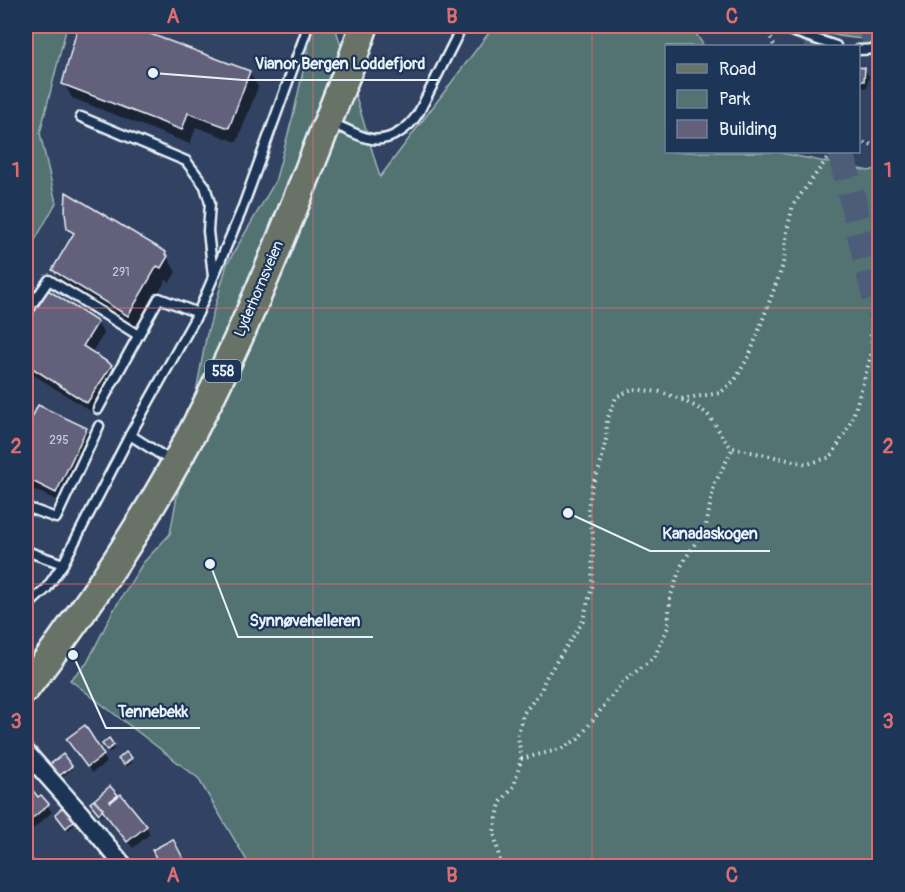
<svg xmlns="http://www.w3.org/2000/svg" width="905" height="892" viewBox="0 0 905 892" font-family="Pangolin,sans-serif">
  <rect width="100%" height="100%" fill="#324262"/>
  <filter id="ink" filterUnits="userSpaceOnUse"><feTurbulence type="fractalNoise" baseFrequency=".0167" numOctaves="2"/><feDisplacementMap in="SourceGraphic" scale="12" xChannelSelector="R" yChannelSelector="G"/><feConvolveMatrix kernelMatrix="1 2 1 2 8 2 1 2 1" color-interpolation-filters="sRGB"/></filter>
  <g filter="url(#ink)">
    <!-- green -->
    <g fill="#527372" stroke="#9db2b5" stroke-width="1.5">
      <polygon points="26,26 67,26 40,133 56,203 26,256"/>
      <polygon points="313,26 335,26 380,177 494,26 691,26 704,46 666,46 666,152 777,152 869,171 879,168 879,866 250,866 198,778 70,680 87,663 113,611 143,563 170,534 206,338 227,264 275,182 294,112"/>
      <path d="M795 26H879V40C850 39 823 34 795 26Z"/>
    </g>
    <!-- shadow -->
    <g fill="#0007">
      <polygon points="80,26 123,26 249,72 258,87 237,142 196,127 190,144 72,98 64,83"/>
      <polygon points="858,69 864,69 869,76 867,88 858,87"/>
      <polygon points="68,228 165,253 176,272 170,282 166,280 136,330 62,285 54,270 73,237"/>
      <polygon points="48,292 97,323 104,334 91,353 111,366 117,377 94,413 26,370 26,328"/>
      <polygon points="38,407 86,429 92,440 63,503 26,486 26,434"/>
      <polygon points="85,727 107,762 92,773 72,746"/>
      <polygon points="113,746 114,749 110,752 105,747"/>
      <polygon points="130,759 132,762 126,767 122,762"/>
      <polygon points="71,766 72,769 61,778 53,768"/>
      <polygon points="26,785 38,799 41,797 52,812 33,829 26,820"/>
      <polygon points="116,796 146,827 150,834 133,848 104,812 102,816 94,807"/>
      <polygon points="73,816 76,823 69,830 58,817"/>
    </g>
    <!-- building -->
    <g fill="#64607b" stroke="#e8f1f8" stroke-width="1.5">
      <polygon points="78,26 129,26 250,71 229,128 188,113 182,130 62,84"/>
      <polygon points="858,67 865,68 864,81 858,81"/>
      <polygon points="66,192 166,252 165,254 168,256 161,268 157,266 128,316 52,270 74,233 67,229 65,212"/>
      <polygon points="48,290 98,322 83,346 112,365 87,403 26,364 26,325"/>
      <polygon points="38,405 87,428 56,493 26,478 26,431"/>
      <polygon points="85,725 104,755 87,767 66,739"/>
      <polygon points="109,738 114,745 107,750 102,744"/>
      <polygon points="126,752 132,758 124,765 118,759"/>
      <polygon points="63,754 72,766 59,776 49,765"/>
      <polygon points="26,782 38,797 41,795 49,804 28,822 26,819"/>
      <polygon points="110,786 118,795 110,801 111,802 121,794 147,826 127,842 94,800"/>
      <polygon points="94,800 103,809 99,814 90,803"/>
      <polygon points="64,806 75,820 66,828 55,814"/>
      <polygon points="173,839 186,864 181,866 160,866 152,850"/>
    </g>
    <g fill="none" stroke-linecap="round" stroke-linejoin="round">
      <!-- primary-tunnel -->
      <g stroke="#4d5c78" stroke-width="27" stroke-dasharray="27 14" stroke-linecap="butt">
        <polyline points="814,26 818,46"/>
        <polyline points="871,26 880,54"/>
        <polyline points="841,152 880,315"/>
      </g>
      <!-- service casing -->
      <g stroke="#e8f1f8" stroke-width="13">
        <g id="service">
          <polyline points="777,26 836,46"/>
          <polyline points="858,50 880,49"/>
          <polyline points="81,117 186,161 205,186 210,203 208,231 213,276"/>
          <path d="M331 123C343 127 355 135 367 138 388 144 409 129 419 112L462 26"/>
          <polyline points="26,313 49,280 138,335"/>
          <polyline points="98,409 159,298 198,313"/>
          <polyline points="171,461 130,435 198,313 241,212 306,32"/>
          <polyline points="26,507 56,518 99,426"/>
          <polyline points="26,551 63,564"/>
          <polyline points="26,607 46,589 63,564 130,435"/>
          <polyline points="26,863 31,866"/>
        </g>
      </g>
      <!-- minor casing -->
      <g stroke="#e8f1f8" stroke-width="21">
        <polyline id="minor" points="26,752 81,814 124,866"/>
      </g>
      <!-- primary casing -->
      <g stroke="#e8f1f8" stroke-width="32">
        <path id="primary" d="M26 688C94 600 156 505 206 406 262 295 305 178 351 63L364 26"/>
      </g>
      <!-- path -->
      <g stroke="#e8f1f8" stroke-width="4" stroke-dasharray="1.5 4.5" stroke-linecap="butt">
        <polyline points="771,38 774,46"/>
        <polyline points="858,142 880,146"/>
        <path d="M880 300C870 317 866 345 880 361"/>
        <path d="M682 400C690 404 700 408 707 414 717 424 721 439 733 448L807 464 831 457 852 420 873 349"/>
        <polyline points="521,759 561,749 578,739 622,683 655,656 668,627 670,598 681,566 706,526 714,485 733,448"/>
        <polyline points="501,866 494,832 500,803 514,786 521,759 518,734 523,714 541,691 545,679 582,623 592,587 593,535 588,509 592,485 600,467 606,439 607,420 616,397 632,389 660,392 681,399 720,393 735,380 750,354 783,265 787,231 793,205 832,152"/>
      </g>
      <!-- service -->
      <use href="#service" stroke="#1d3557" stroke-width="8"/>
      <!-- minor -->
      <use href="#minor" stroke="#1d3557" stroke-width="16"/>
      <!-- primary -->
      <use href="#primary" stroke="#697266" stroke-width="27"/>
    </g>
  </g>
  <!-- grid -->
  <path fill="none" stroke="#dc6e71" stroke-width="1.5" stroke-opacity="0.55" d="M313 26V866M592 26V866M26 308H880M26 584H880"/>
  <g text-anchor="middle" dominant-baseline="central" stroke-width="4.5" stroke-linejoin="round" paint-order="stroke">
    <!-- number labels -->
    <g font-size="12" fill="#c7cdd9">
      <text x="121" y="272">291</text>
      <text x="59" y="440">295</text>
    </g>
    <!-- shield labels -->
    <rect fill="#1d3557" stroke="#abb9c8" stroke-width="1.5" x="205" y="360" width="36" height="22" rx="4.5"/>
    <g font-size="14" font-weight="bold" fill="#e8f1f8">
      <text x="223" y="371">558</text>
    </g>
    <!-- street labels -->
    <g font-size="15" fill="#e8f1f8" stroke="#1d3557">
      <text transform="translate(259 289) rotate(-67)">Lyderhornsveien</text>
    </g>
  </g>
  <!-- callouts -->
  <path fill="none" stroke="#e8f1f8" stroke-width="2" d="M153 73L243 80H438M568 513L650 551H770M210 564L238 637H373M73 655L106 728H200"/>
  <g fill="#e8f1f8" stroke="#1d3557" stroke-width="2">
    <circle cx="153" cy="73" r="6"/>
    <circle cx="568" cy="513" r="6"/>
    <circle cx="210" cy="564" r="6"/>
    <circle cx="73" cy="655" r="6"/>
  </g>
  <g font-size="16" text-anchor="middle" font-weight="bold" fill="#e8f1f8" stroke="#1d3557" stroke-width="4.5" stroke-linejoin="round" paint-order="stroke">
    <text x="340" y="69">Vianor Bergen Loddefjord</text>
    <text x="710" y="539">Kanadaskogen</text>
    <text x="305" y="626">Synnøvehelleren</text>
    <text x="153" y="717">Tennebekk</text>
  </g>
  <!-- margin -->
  <rect width="905" height="892" fill="none" stroke="#1d3557" stroke-width="66"/>
  <!-- legend -->
  <rect x="665" y="45" width="195" height="108" fill="#1d3557" stroke="#6e8097" stroke-width="1.5"/>
  <rect x="677" y="64" width="30" height="9" fill="#697266" stroke="#6e8097" stroke-width="1.5"/>
  <text x="719" y="75" font-size="18" fill="#e8f1f8">Road</text>
  <rect x="677" y="90" width="30" height="18" fill="#527372" stroke="#6e8097" stroke-width="1.5"/>
  <text x="719" y="105" font-size="18" fill="#e8f1f8">Park</text>
  <rect x="677" y="120" width="30" height="18" fill="#64607b" stroke="#6e8097" stroke-width="1.5"/>
  <text x="719" y="135" font-size="18" fill="#e8f1f8">Building</text>
  <rect x="33" y="33" width="839" height="826" fill="none" stroke="#dc6e71" stroke-width="2"/>
  <g font-size="20" text-anchor="middle" font-weight="bold" fill="#dc6e71">
    <text x="173" y="23">A</text>
    <text x="452" y="23">B</text>
    <text x="732" y="23">C</text>
    <text x="16" y="177">1</text>
    <text x="888" y="177">1</text>
    <text x="16" y="453">2</text>
    <text x="888" y="453">2</text>
    <text x="16" y="728">3</text>
    <text x="888" y="728">3</text>
    <text x="173" y="882">A</text>
    <text x="452" y="882">B</text>
    <text x="732" y="882">C</text>
  </g>
</svg>
